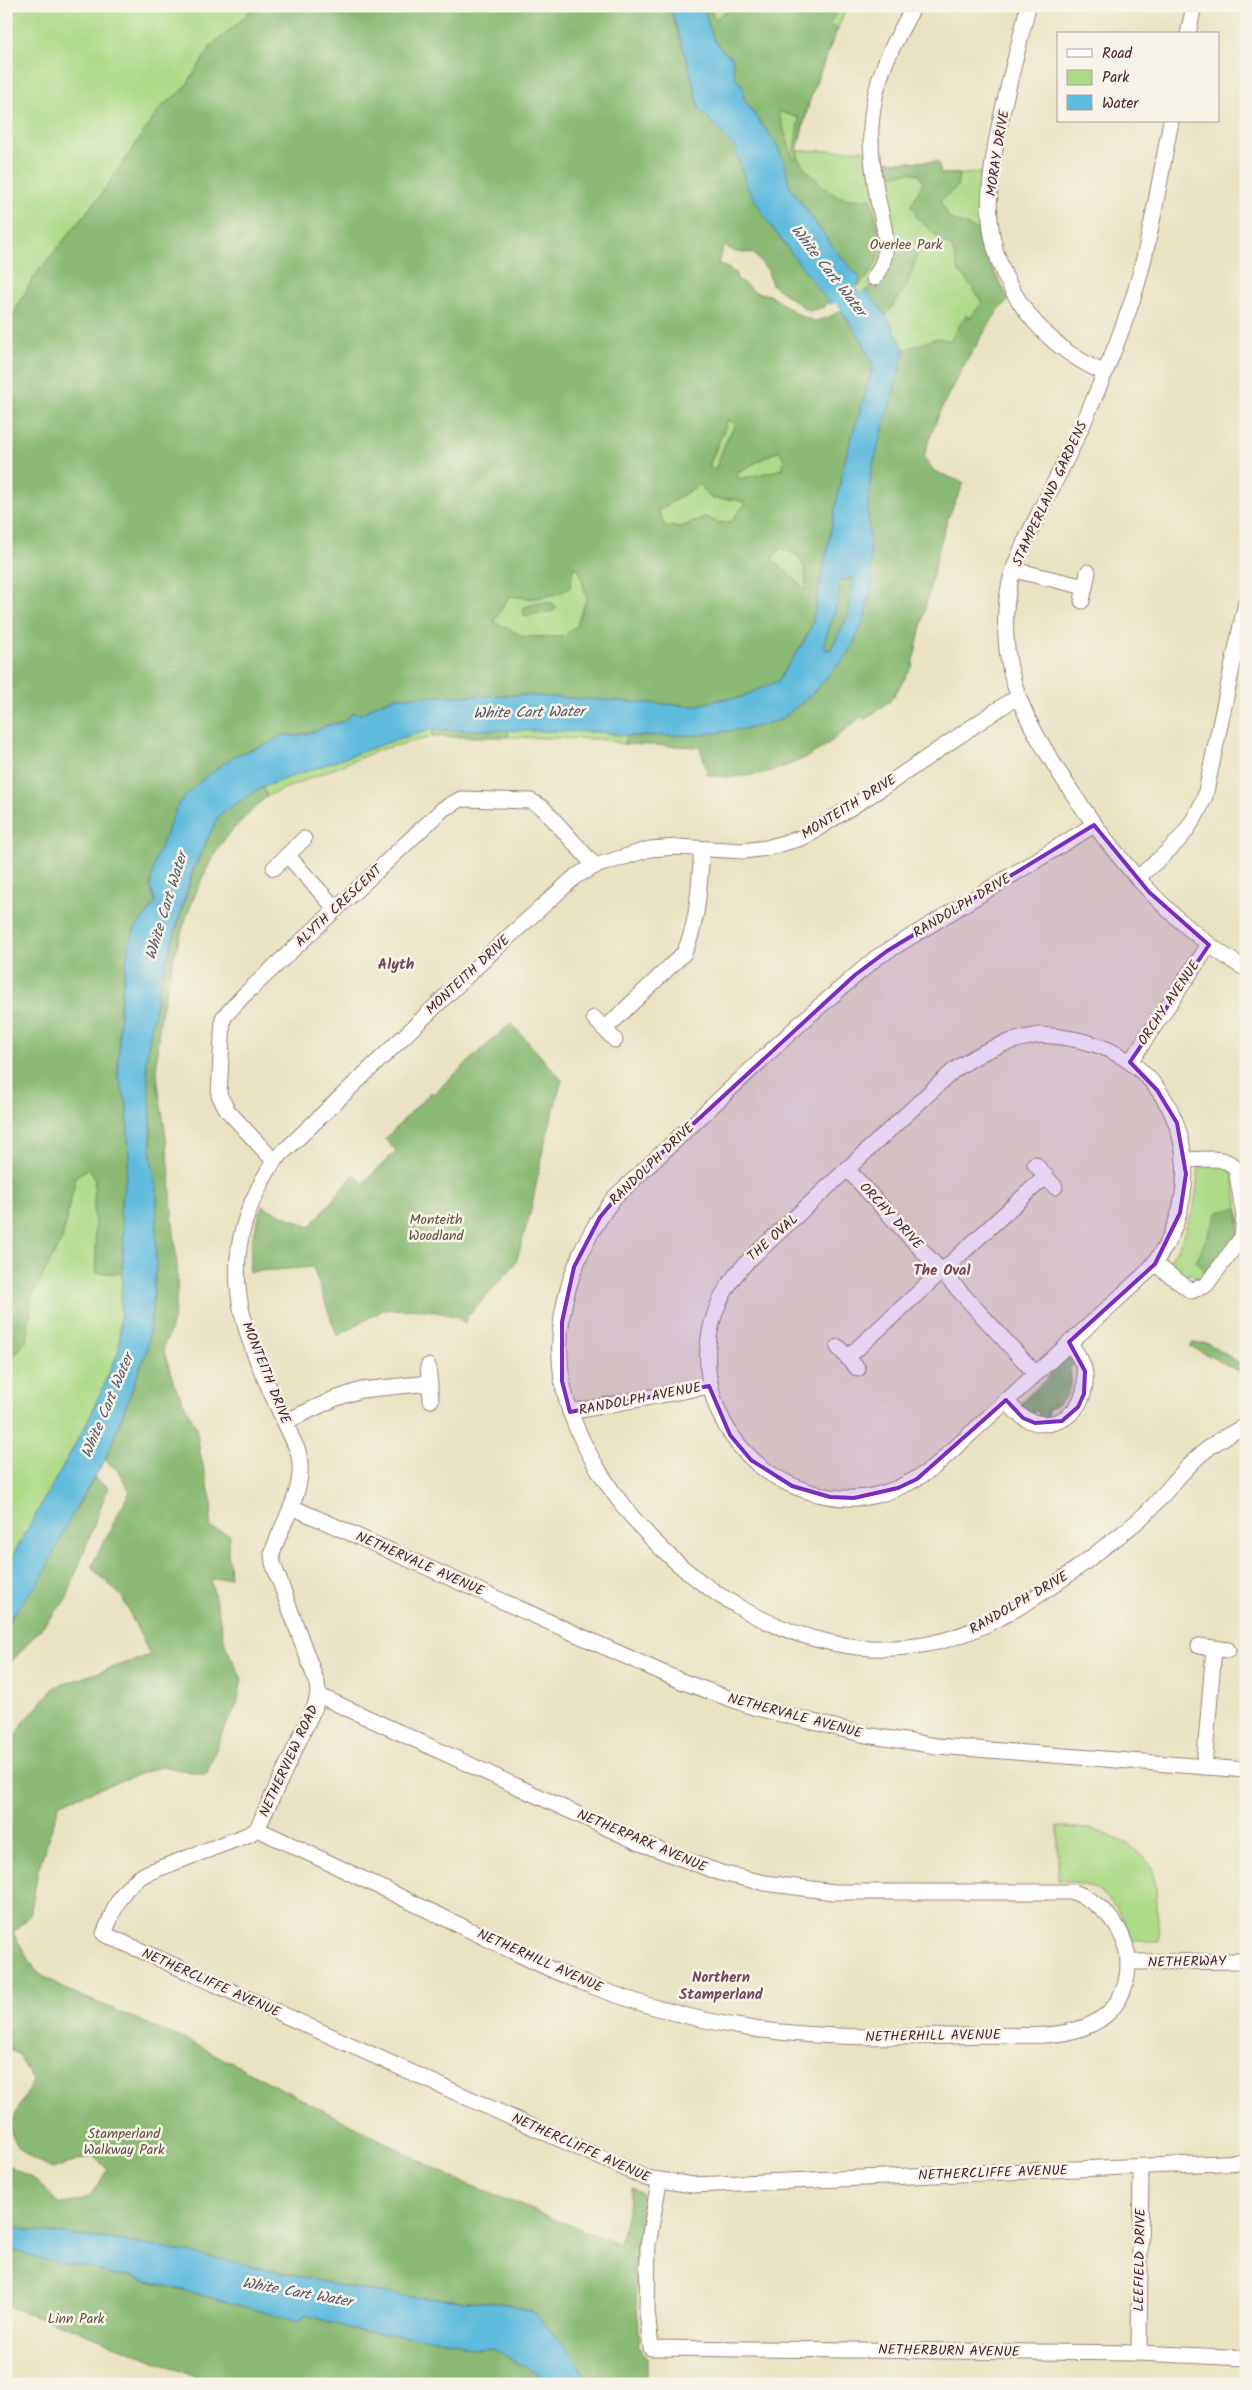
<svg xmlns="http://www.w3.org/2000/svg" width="1252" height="2390" viewBox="0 0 1252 2390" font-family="Kalam,sans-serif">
  <rect width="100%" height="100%" fill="#f7f3e8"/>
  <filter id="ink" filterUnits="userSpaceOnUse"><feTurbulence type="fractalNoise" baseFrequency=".02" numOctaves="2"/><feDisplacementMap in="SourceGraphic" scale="10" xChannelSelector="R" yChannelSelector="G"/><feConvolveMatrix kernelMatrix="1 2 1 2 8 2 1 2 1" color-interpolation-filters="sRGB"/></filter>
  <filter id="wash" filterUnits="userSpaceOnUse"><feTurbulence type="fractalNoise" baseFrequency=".0096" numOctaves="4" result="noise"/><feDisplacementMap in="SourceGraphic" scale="20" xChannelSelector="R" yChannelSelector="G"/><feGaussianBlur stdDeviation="1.12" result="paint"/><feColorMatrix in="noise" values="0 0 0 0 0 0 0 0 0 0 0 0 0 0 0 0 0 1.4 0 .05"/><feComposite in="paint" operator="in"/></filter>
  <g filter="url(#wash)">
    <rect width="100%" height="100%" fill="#e9e3c3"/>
    <!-- green -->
    <g fill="#adda86" stroke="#7c7c58">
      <polygon points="6,6 253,6 245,18 212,45 184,89 161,107 104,191 34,277 6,328"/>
      <polygon points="686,6 847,6 812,92 797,151 863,150 872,161 938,162 941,174 967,174 980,172 982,217 987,258 1009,300 999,309 956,376 883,339 821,266"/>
      <polygon points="728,419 736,424 727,439 716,471 709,466"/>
      <polygon points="779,450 784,458 783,469 739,480 736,473"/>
      <polygon points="700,484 712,499 733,499 747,503 730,522 719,523 705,517 682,527 665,526 658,510"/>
      <polygon points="781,548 798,555 805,569 806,590 772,559"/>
      <polygon points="573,567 579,569 587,598 576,626 564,637 525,637 493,622 509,596 532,599 570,588"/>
      <polygon points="434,729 432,737 382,749 267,796 262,787 398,739"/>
      <polygon points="508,730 600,732 627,736 623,744 601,739 508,737"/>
      <polygon points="1223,1164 1233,1173 1240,1222 1203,1282 1191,1274 1181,1277 1166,1265 1178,1248 1194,1208 1199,1167 1204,1165"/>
      <polygon points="88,1169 95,1178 94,1210 97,1273 122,1273 119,1351 87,1423 6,1568 6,1365 27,1340 32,1295 62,1239 76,1176"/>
      <path d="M1058 1826 1095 1830 1128 1844 1151 1865 1156 1887 1159 1941H1132C1127 1925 1115 1901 1100 1892 1088 1884 1072 1882 1058 1880Z"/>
    </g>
    <!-- forest -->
    <g fill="#8aba73" stroke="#6a6c4f" fill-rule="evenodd">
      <path d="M253 6H670L690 70 699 108 735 148 747 187 771 225 829 302 824 307 809 311 772 285 768 271 753 253 736 252 724 246 718 263 736 273V278L755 292 769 295 801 316 814 321 827 318 841 310 863 342 873 367 845 460 812 625 803 643 778 681 739 698 722 699 694 706 521 695 397 697 376 705 362 714 353 713 343 722 324 726 319 730 297 736 282 735 268 744 236 755 178 804 175 817 167 830 152 894 156 902 135 929 129 944 120 1006 118 1075 127 1105 129 1158 120 1211 124 1231 122 1273H97L94 1210 95 1178 88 1169 76 1176 62 1239 32 1295 27 1340 6 1365V328L34 277 104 191 161 107 184 89 212 45 244 18ZM728 419 736 424 727 439 715 470 709 465ZM779 450 784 458 783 469 739 479 736 473ZM700 484 712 499H733L746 503 730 522 719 523 705 517 682 527 665 526 658 511ZM781 548 798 555 805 569 806 590 772 559ZM573 568 579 569 587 598 576 626 564 637H525L494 622 509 596C531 599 549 599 570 588Z"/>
      <path d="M704 6H709L715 19 727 11 739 6H835L834 16 829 25 838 28C828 50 791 139 799 159 803 168 813 176 819 182 835 199 849 201 871 198 880 235 890 258 858 286L860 278 835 250 789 185 785 165 777 145 744 100 743 87 735 78 732 57C713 48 708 26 704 6ZM778 111 799 118 794 149 796 159 793 158Z"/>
      <path d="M887 162H938L941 174H959L957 187 940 201 950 219 979 230 984 235 987 258 1009 300 999 309C969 357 939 402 924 457L934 471 964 483 948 518 938 552 912 667 891 700 864 720 861 717C849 726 837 737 825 746 793 768 747 782 708 775L700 747 623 744 627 736 699 735 729 731 780 720 812 694 849 653 856 641 869 538 868 495 871 472 905 350 937 338 950 341 966 315 970 318 982 303 973 288 959 272 952 247 943 242 916 217 915 210 911 206 923 182 919 175 911 172 890 176Z"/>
      <polygon points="893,245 911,248 917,256 906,287 886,315 866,290 882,274"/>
      <polygon points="854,578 848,616 831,649 826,650 824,644 838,601 840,580"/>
      <polygon points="537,603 552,603 557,607 553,611 524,616 523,608"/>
      <polygon points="434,729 508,730 508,737 432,737"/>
      <path d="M262 787 267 796C254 809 239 822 227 836 189 884 154 1009 157 1069 158 1092 163 1115 166 1137 169 1162 171 1187 172 1213 176 1257 185 1305 163 1347L174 1384 196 1427 200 1453 212 1503 210 1528 230 1535 228 1551 230 1577 211 1580 226 1647 242 1679 237 1705 223 1731 206 1775 162 1766 60 1803 38 1870 30 1916 13 1933 36 1971 65 1989 193 2043 460 2181 620 2245 632 2188 640 2192 646 2202 636 2250 634 2275 640 2340 638 2344 647 2359V2384H589L571 2352 532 2312 510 2304 410 2297 351 2288 206 2256 116 2240 11 2228 6 2226V2164L37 2181 59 2204C88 2202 95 2194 107 2169L93 2156 52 2169C28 2156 18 2155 9 2127L33 2081 19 2055 6 2047V1750L24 1722 55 1687 150 1655 122 1597 97 1573 92 1565 130 1491 118 1471 105 1460 147 1350 153 1305 156 1266 157 1190 151 1156V1115L146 1058 158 991 194 869 219 815Z"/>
      <polygon points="511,1023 562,1080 543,1149 531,1210 516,1263 467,1317 465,1323 454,1316 427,1310 385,1309 337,1336 313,1267 249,1272 252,1240 262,1206 310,1227 354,1174 363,1183 396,1151 385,1139 431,1092 433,1094"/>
      <polygon points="1239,1208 1239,1232 1207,1275 1196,1262 1218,1212"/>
      <polygon points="1193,1343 1208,1343 1246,1367 1246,1375 1190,1346"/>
      <path d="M1072 1358 1078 1361 1070 1367C1072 1389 1068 1401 1048 1409V1419H1038L1039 1411 1025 1413 1019 1405 1067 1359Z"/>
      <polygon points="94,1478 108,1487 66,1600 6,1668 6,1627"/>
      <polygon points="6,2248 49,2261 92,2268 114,2276 130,2276 298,2321 307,2315 358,2331 455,2341 473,2349 492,2348 549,2380 550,2384 213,2384 69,2327 6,2306"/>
    </g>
    <!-- water -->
    <g fill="#60bcde" stroke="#556e84" fill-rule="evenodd">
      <path d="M670 6H704C708 26 713 48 732 57L735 78 743 87 744 100 777 145 785 165 789 186 835 250 860 278C857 290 841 300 830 304L770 225 747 187 735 148 699 108 690 70Z"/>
      <path d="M866 290 886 315 905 350 871 472 868 512 872 582 864 621 849 653 812 694 780 720 751 728 699 735 627 736 600 732 434 729 398 739 262 787 219 815 193 869 158 991 146 1058 151 1115V1156L157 1190 156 1266 147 1350 105 1460 76 1507 41 1579 12 1615 6 1627V1568L87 1423 119 1351 124 1231 120 1211 129 1158 127 1105 118 1075 120 1006 129 944 135 929 156 902 150 887 155 861 178 804 199 782 236 755 268 744 282 735 297 736 319 730 324 726 343 722 353 713 362 714 376 705 397 697 521 695 694 706 722 699 739 698 778 681 803 643 812 625 845 460 873 367 863 342 841 310ZM854 578 848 616 831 649 826 650 824 644 838 601 840 580Z"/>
      <polygon points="6,2226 11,2228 116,2240 206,2256 351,2288 410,2297 509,2304 532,2312 571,2352 589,2384 550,2384 548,2380 492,2348 473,2349 455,2341 358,2331 307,2315 298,2321 130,2276 114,2276 92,2268 49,2261 6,2248"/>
    </g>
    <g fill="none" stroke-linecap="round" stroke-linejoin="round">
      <!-- river -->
      <polyline stroke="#60bcde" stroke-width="25" points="823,269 873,328"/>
    </g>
  </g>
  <g filter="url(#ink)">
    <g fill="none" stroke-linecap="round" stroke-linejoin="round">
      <!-- minor casing -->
      <g stroke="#9a8177" stroke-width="17">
        <g id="minor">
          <path d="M1028 6C1015 64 994 131 990 189 983 269 1033 342 1105 373"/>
          <polyline points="1188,34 1194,6"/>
          <path d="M1171 121C1160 178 1151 237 1135 292 1123 329 1108 366 1093 401 1077 440 1057 477 1038 515 1027 538 1014 561 1009 587 1003 617 1005 654 1014 683 1023 715 1042 745 1060 774 1109 850 1166 922 1246 969"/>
          <path d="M874 278C895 250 883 226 877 195 873 172 870 149 871 126 874 78 891 48 914 6"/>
          <polyline points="1014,570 1085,587"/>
          <polyline points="1082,601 1088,572"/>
          <path d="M1019 699 1009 702 885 786 804 837 767 848 743 851 677 847 650 849 595 866 576 876 493 951 274 1161C202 1273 250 1344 298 1451 308 1489 283 1518 272 1554L273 1563 317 1683 318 1695 315 1706 257 1829 250 1834 147 1873C119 1888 116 1906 104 1934L646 2178 693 2185 1246 2162"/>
          <path d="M1094 825 876 958 804 1020 615 1197C575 1248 552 1314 562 1379 567 1413 583 1445 601 1474 667 1580 799 1669 928 1644 988 1633 1056 1586 1103 1548 1120 1535 1138 1523 1153 1506 1186 1470 1198 1448 1246 1426"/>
          <polyline points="287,855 336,909"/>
          <polyline points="274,868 304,839"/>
          <path d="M1137 878C1168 852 1190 835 1205 796L1246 602"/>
          <polyline points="594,1018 615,1040"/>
          <path d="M605 1029 684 953C699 922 699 883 702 850"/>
          <path d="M1040 1035C1072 1037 1103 1043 1130 1062 1199 1112 1201 1214 1145 1274L933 1468C913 1482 891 1493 867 1497 846 1500 824 1497 804 1490 705 1456 674 1333 750 1259L953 1071C981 1051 1006 1040 1040 1035Z"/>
          <polyline points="1130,1062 1209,945"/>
          <polyline points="274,1161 228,1111 219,1095 223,1018 242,997 443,809 461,799 531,801 543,808 595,866"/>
          <polyline points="1035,1164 1055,1187"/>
          <polyline points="848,1170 1035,1373"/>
          <path d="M1155 1264 1191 1291 1206 1285 1242 1237 1244 1216 1236 1169C1225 1154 1201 1160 1184 1160"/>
          <polyline points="838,1347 858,1369"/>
          <polyline points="848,1357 1046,1176"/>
          <polyline points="428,1366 431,1400"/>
          <path d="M1006 1400C1012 1406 1018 1416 1026 1419 1060 1436 1092 1404 1084 1369 1082 1359 1075 1351 1069 1342"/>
          <polyline points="570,1412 710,1386"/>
          <polyline points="285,1422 334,1399 361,1390 430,1383"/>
          <polyline points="292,1507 681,1681 753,1707 866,1735 937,1746 1246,1770"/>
          <polyline points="1199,1646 1228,1650"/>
          <polyline points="1204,1767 1214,1649"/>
          <path d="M257 1829C324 1860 390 1892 457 1924 495 1942 532 1962 571 1978 628 2001 688 2019 748 2028 827 2040 906 2037 985 2035 1017 2035 1054 2039 1085 2027 1117 2015 1132 1985 1127 1952 1122 1924 1099 1902 1074 1892H834L765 1883 721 1873 640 1843 318 1695"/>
          <polyline points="1129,1962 1246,1961"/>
          <polyline points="659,2182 648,2245 647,2311 651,2348 1139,2353 1246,2358"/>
          <polyline points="1139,2353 1141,2167"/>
        </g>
      </g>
      <!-- minor -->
      <use href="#minor" stroke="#fff" stroke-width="15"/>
    </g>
  </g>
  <!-- marked area -->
  <path fill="#7b2cbf" fill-opacity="0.2" stroke="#7b2cbf" stroke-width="4" stroke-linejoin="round" d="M1094 825 1149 892 1209 945 1130 1062 1157 1090 1177 1123 1186 1174 1180 1213 1155 1264 1069 1342 1085 1371 1084 1394 1078 1407 1062 1421 1035 1423 1023 1418 1006 1400 917 1479 898 1488 854 1498 830 1497 792 1486 751 1460 730 1435 709 1386 570 1412 562 1381V1322L574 1267 600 1217 628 1184 855 975 887 951Z"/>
  <g text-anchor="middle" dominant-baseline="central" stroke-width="5" stroke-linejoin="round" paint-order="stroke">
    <!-- street labels -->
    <g font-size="14" fill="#4a1f2b" stroke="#f7f3e8">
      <text transform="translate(998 153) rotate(-81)">MORAY DRIVE</text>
      <text transform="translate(1050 494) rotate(-65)">STAMPERLAND GARDENS</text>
      <text transform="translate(849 807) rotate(-32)">MONTEITH DRIVE</text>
      <text transform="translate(339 906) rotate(-43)">ALYTH CRESCENT</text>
      <text transform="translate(962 906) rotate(-31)">RANDOLPH DRIVE</text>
      <text transform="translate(468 975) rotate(-43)">MONTEITH DRIVE</text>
      <text transform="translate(1169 1003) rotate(-56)">ORCHY AVENUE</text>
      <text transform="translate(652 1164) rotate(-44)">RANDOLPH DRIVE</text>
      <text transform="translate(891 1216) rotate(47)">ORCHY DRIVE</text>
      <text transform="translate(773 1238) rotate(-42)">THE OVAL</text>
      <text transform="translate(266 1373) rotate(68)">MONTEITH DRIVE</text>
      <text transform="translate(640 1399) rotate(-11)">RANDOLPH AVENUE</text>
      <text transform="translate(420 1564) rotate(24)">NETHERVALE AVENUE</text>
      <text transform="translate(1019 1603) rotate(-30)">RANDOLPH DRIVE</text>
      <text transform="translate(795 1716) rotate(15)">NETHERVALE AVENUE</text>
      <text transform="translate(289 1761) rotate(-65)">NETHERVIEW ROAD</text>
      <text transform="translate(642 1841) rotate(23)">NETHERPARK AVENUE</text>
      <text transform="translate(540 1961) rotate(24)">NETHERHILL AVENUE</text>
      <text transform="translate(1187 1962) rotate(-1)">NETHERWAY</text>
      <text transform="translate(211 1983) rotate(24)">NETHERCLIFFE AVENUE</text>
      <text transform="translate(933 2036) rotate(-1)">NETHERHILL AVENUE</text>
      <text transform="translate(581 2148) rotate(24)">NETHERCLIFFE AVENUE</text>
      <text transform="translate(993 2173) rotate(-2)">NETHERCLIFFE AVENUE</text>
      <text transform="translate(1140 2260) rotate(-89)">LEEFIELD DRIVE</text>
      <text transform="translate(949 2351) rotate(1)">NETHERBURN AVENUE</text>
    </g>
    <!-- park labels -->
    <g font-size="14" fill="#634e42" stroke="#f7f3e8">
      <text x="906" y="245">Overlee Park</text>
      <text x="436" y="1220">Monteith<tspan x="436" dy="16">Woodland</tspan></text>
      <text x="124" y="2134">Stamperland<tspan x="124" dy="16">Walkway Park</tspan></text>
      <text x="76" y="2319">Linn Park</text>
    </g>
    <!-- water labels -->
    <g font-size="15" font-style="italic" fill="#52566a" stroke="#f7f3e8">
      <text transform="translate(828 271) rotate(52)">White Cart Water</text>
      <text transform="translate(529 713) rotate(-1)">White Cart Water</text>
      <text transform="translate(167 906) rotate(-73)">White Cart Water</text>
      <text transform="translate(108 1406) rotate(-67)">White Cart Water</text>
      <text transform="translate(297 2293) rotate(10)">White Cart Water</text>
    </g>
    <!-- neighbourhood labels -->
    <g font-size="15" font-weight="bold" fill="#76475c" stroke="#f7f3e8">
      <text x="396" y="965">Alyth</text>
      <text x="942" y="1271">The Oval</text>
      <text x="721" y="1978">Northern<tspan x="721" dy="17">Stamperland</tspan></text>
    </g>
  </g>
  <!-- margin -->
  <rect width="1252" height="2390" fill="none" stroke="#f7f3e8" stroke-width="25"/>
  <!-- legend -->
  <rect x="1057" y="32" width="162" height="90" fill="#f7f3e8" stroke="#b29e9c"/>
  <rect x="1067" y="49" width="25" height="8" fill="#ffffff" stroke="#b29e9c"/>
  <text x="1102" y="58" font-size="15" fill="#4a1f2b">Road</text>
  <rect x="1067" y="70" width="25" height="15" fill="#adda86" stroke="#b29e9c"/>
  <text x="1102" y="82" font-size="15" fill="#4a1f2b">Park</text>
  <rect x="1067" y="95" width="25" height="15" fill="#60bcde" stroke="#b29e9c"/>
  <text x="1102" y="108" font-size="15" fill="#4a1f2b">Water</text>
</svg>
